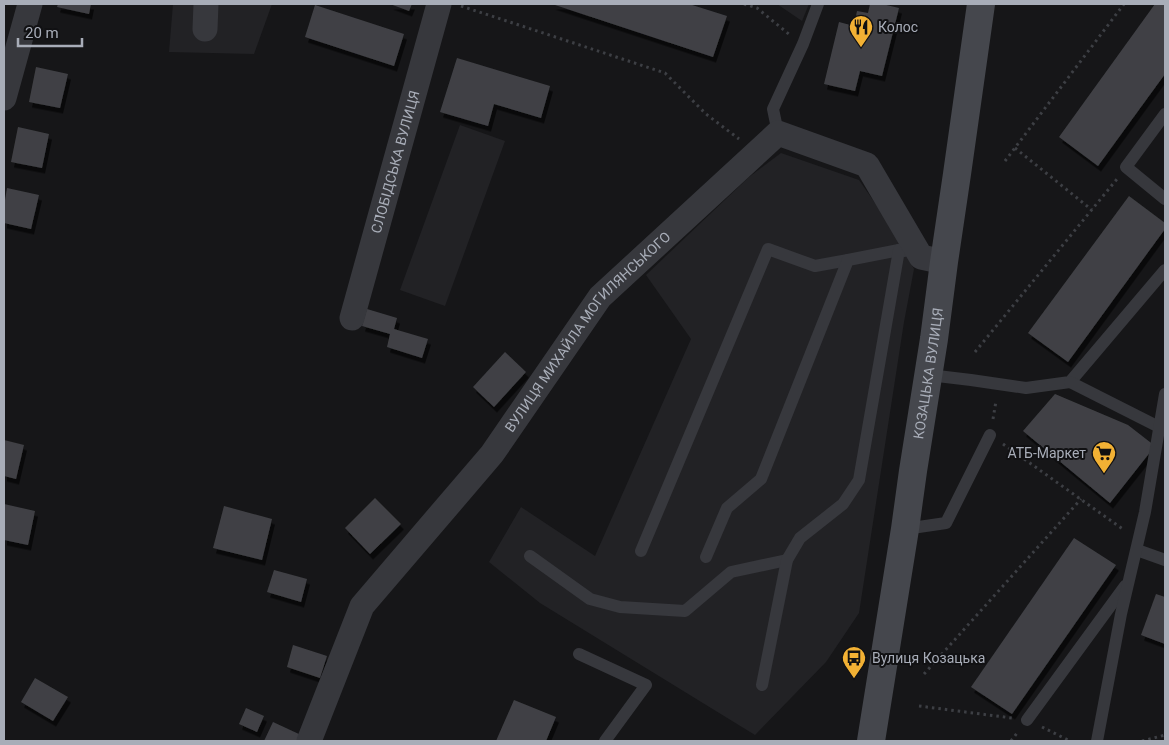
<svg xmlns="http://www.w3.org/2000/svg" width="1169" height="745" viewBox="0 0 1169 745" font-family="Roboto,sans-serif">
  <defs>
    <filter id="shadow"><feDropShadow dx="3" dy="5.5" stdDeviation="0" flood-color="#0009"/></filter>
  </defs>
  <rect width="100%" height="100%" fill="#161618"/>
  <!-- built -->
  <g fill="#222225">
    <polygon points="173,4 272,4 254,54 169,52"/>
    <polygon points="777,4 809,4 802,21"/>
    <polygon points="460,125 505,141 445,306 400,290"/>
    <polygon points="781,153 859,180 891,226 914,269 904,322 859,613 826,662 755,735 540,603 489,562 521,507 595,556 691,339 646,275 749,177"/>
  </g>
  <!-- building -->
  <g fill="#404145" filter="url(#shadow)">
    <polygon points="58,4 91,4 89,14 57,7"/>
    <polygon points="390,4 412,4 409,11"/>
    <polygon points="552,4 689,4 727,16 713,57"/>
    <polygon points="870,4 882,4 899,8 882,76 860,71 855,91 824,84 839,22 854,26 857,11 868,13"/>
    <polygon points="1155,4 1165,4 1165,74 1098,166 1059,137"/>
    <polygon points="315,5 404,34 394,66 305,37"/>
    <polygon points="457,58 550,86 541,118 494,104 488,126 440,112"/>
    <polygon points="36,67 68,74 60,108 29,102"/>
    <polygon points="18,127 49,134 42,168 11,162"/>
    <polygon points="7,188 39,195 31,229 4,223 4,206"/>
    <polygon points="1129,196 1165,223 1165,229 1068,362 1028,333"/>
    <polygon points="367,309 397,318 394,329 428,339 422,358 387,347 390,334 362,326"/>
    <polygon points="505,352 526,372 494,407 473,387"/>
    <polygon points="1055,394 1128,425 1155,446 1110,503 1023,431"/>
    <polygon points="4,440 24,445 16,479 4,476"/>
    <polygon points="375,498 401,524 370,554 345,528"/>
    <polygon points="4,504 35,511 28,545 4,540"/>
    <polygon points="224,506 272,519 262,560 213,548"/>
    <polygon points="1074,538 1116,565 1012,714 971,687"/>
    <polygon points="274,570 307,579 301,602 267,592"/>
    <polygon points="1156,594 1165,597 1165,644 1141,635"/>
    <polygon points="293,645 327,656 320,678 287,667"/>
    <polygon points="35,678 68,697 53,721 21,702"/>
    <polygon points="514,700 556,717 546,741 496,741"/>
    <polygon points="246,708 264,716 257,732 239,724"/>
    <polygon points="273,722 301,735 298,741 264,741"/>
  </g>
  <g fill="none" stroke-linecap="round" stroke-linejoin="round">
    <!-- path -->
    <g stroke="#3d3f44" stroke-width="3" stroke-dasharray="2.5 4" stroke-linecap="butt">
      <polyline points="744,4 757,8 790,35"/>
      <polyline points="461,6 665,73 706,114 739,139"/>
      <polyline points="1015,148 1092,210"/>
      <polyline points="1005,161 1124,4"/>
      <polyline points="975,352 1117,179"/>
      <polyline points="993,419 996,401"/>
      <polyline points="1003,444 1124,530"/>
      <polyline points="924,674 1081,499"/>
      <polyline points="919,706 1012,718"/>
      <polyline points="1042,727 1070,741"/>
      <polyline points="1011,741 1017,733"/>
      <polyline points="1142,741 1165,735"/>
    </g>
    <!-- lane -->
    <g stroke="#37383d" stroke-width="12">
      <polyline points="1165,114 1126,167 1165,199"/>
      <polyline points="778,133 773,109 803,44 818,4"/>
      <polyline points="929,375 971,380 1026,388 1070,382 1165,270"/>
      <polyline points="1070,382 1159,427"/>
      <polyline points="905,529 946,523 990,435"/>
      <polyline points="1137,550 1165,560"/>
      <polyline points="641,551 768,249 815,266 848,260"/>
      <polyline points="530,556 590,599 620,607 685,611 731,572 787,560"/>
      <polyline points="706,557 727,508 761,479 848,260 899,250 904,251"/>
      <polyline points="579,654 646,685 605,741"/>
      <polyline points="762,685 787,560 800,538 843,504 859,480 899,250"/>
      <polyline points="1027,720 1125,586"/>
      <polyline points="1097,741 1121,614 1145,512 1165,394"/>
    </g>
    <!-- street -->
    <g stroke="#37383d" stroke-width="25">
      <polyline points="205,29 206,4"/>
      <polyline points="4,98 30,4"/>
      <path id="s1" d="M352 318 439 4"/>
      <path id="s2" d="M309 741 362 606 492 454 600 297 778 133 867 165 921 257 944 262"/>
    </g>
    <!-- secondary -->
    <path stroke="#45474d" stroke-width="28" id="s3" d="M871 741 905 529 913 471 934 339 944 262 957 174 981 4"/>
  </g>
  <!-- icons -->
  <defs>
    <g id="restaurant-pin" transform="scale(1.25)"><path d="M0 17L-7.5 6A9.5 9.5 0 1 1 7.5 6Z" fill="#f2b134" stroke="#111113"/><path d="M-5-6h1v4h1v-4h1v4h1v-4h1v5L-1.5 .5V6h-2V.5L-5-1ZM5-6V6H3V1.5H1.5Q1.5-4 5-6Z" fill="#111"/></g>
    <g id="supermarket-pin" transform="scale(1.25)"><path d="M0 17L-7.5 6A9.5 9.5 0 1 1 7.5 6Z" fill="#f2b134" stroke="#111113"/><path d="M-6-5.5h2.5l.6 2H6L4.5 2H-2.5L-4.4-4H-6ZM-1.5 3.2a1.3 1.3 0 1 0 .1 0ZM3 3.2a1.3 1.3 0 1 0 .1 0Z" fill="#111"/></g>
    <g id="bus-pin" transform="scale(1.25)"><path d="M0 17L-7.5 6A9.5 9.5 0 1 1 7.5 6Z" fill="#f2b134" stroke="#111113"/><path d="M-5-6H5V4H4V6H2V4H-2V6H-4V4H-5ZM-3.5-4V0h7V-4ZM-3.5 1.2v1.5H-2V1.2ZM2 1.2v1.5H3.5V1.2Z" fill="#111"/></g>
  </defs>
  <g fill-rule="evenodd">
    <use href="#restaurant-pin" x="861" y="27"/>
    <use href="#supermarket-pin" x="1104" y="453"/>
    <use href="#bus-pin" x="854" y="658"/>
  </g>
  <g text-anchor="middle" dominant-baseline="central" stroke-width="4" stroke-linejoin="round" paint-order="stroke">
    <!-- poi labels -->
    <g font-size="14" fill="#a8adb8" stroke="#111113" text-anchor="start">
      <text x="878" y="27">Колос</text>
      <text x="1086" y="453" text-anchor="end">АТБ-Маркет</text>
      <text x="872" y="658">Вулиця Козацька</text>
    </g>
    <!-- street labels -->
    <g font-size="14" fill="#a8adb8" stroke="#111113">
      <text stroke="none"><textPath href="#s1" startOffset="162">СЛОБІДСЬКА ВУЛИЦЯ</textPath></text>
      <text stroke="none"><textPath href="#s2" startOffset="501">ВУЛИЦЯ МИХАЙЛА МОГИЛЯНСЬКОГО</textPath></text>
      <text stroke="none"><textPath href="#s3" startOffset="372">КОЗАЦЬКА ВУЛИЦЯ</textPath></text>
    </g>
  </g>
  <!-- border -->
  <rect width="1169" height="745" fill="none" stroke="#a8adb8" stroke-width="10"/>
  <!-- scale -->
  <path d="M18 38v8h64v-8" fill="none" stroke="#a8adb8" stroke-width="2.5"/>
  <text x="25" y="38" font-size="15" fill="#a8adb8" stroke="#111113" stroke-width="4" paint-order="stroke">20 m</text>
</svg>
